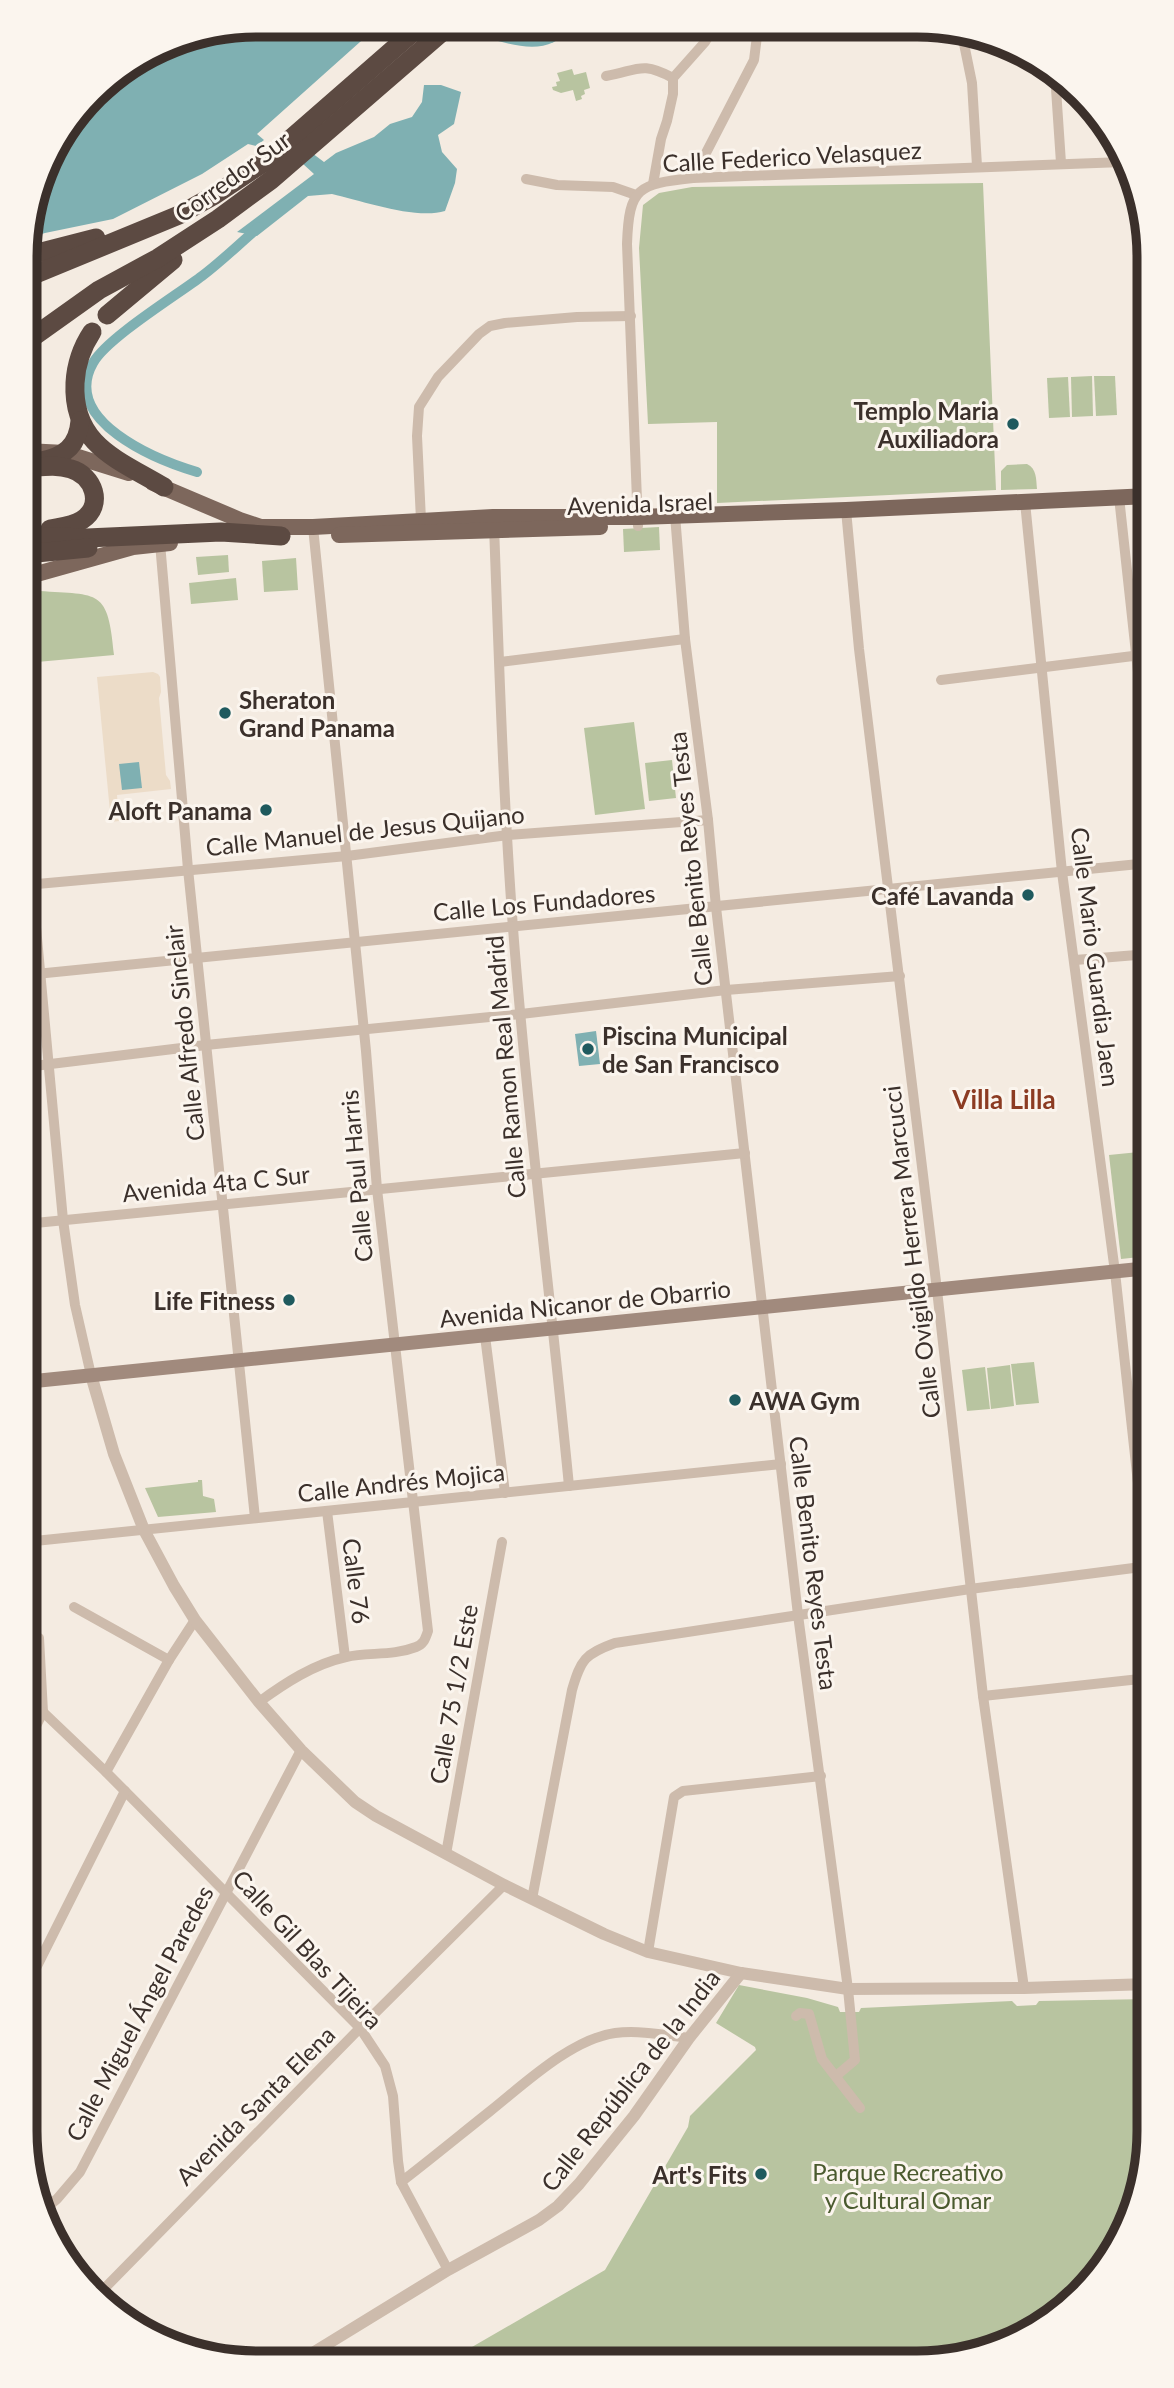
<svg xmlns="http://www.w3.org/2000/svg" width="1174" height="2388" viewBox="0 0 1174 2388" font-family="Lato,sans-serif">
  <rect width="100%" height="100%" fill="#f4ebe1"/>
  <!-- green -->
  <g fill="#b8c4a0">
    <polygon points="572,69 574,75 586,72 590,88 584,90 585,94 581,96 582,99 576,101 573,90 561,93 553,90 552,87 557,86 556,82 560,81 557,73"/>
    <polygon points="983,183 996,490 717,503 717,422 648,424 639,248 643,205 659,193 692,187"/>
    <polygon points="1092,376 1093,416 1072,417 1071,377"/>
    <polygon points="1094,376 1115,376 1117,415 1096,416"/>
    <polygon points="1068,377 1070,417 1049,418 1047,378"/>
    <path d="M1027 464C1037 469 1036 479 1037 489L1001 490V471L1007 465Z"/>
    <polygon points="659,527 660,550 624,552 623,529"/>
    <polygon points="228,555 229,572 198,575 196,557"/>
    <polygon points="296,558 298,590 264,592 262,561"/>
    <polygon points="236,578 238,600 191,604 189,583"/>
    <path d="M39 591C100 595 108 589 114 655L26 663V593Z"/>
    <polygon points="634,722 645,809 595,815 584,728"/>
    <polygon points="672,760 676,798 649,801 645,763"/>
    <polygon points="1149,1151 1149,1256 1121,1259 1109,1155"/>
    <polygon points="1034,1362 1039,1403 1016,1405 1011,1364"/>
    <polygon points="1010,1365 1014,1406 991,1409 987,1368"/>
    <polygon points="985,1367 990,1409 967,1411 962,1370"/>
    <polygon points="198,1480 202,1480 203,1496 214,1499 216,1512 158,1517 145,1488 198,1482"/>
    <polygon points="739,1985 807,1998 838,2007 840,2012 859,2012 861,2008 1012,2001 1017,2006 1036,2005 1039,2001 1149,1999 1149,2147 1132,2220 1101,2273 1047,2324 991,2351 917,2363 446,2362 605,2270 688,2127 690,2116 756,2050 755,2047 716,2023"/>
  </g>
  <!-- plaza -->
  <polygon fill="#ecdcc8" points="153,672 158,674 160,677 161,692 159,698 166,775 170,781 171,789 117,795 119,821 111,822 97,677"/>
  <!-- water -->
  <g fill="#7fb0b2">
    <polygon points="257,25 379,25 257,134 264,140 256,146 248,144 202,174 113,219 45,233 26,239 26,227 49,154 103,82 168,42"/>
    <path d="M490 26H572C552 54 524 48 494 40Z"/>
    <path d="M424 85H441L461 92 454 124 438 135 442 152 457 169 455 183 445 211C416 220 363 201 332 194L308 196 257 236 237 232 314 174 302 163 312 153 324 162 336 153 374 137 390 124 412 117 422 102Z"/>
    <polygon points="139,762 142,788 122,790 119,764"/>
    <polygon points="596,1031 600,1064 579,1066 575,1034"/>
  </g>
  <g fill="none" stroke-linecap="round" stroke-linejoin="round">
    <!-- canal -->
    <path stroke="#7fb0b2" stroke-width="10" d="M197 472C157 460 60 421 93 363 107 338 177 295 202 276 222 261 240 243 259 227"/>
    <!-- minor -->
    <g stroke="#cdbbac" stroke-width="10">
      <polyline points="961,29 972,83 977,166"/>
      <polyline points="1055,74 1061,163"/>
      <path d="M606 76C639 70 641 61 673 78"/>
      <polyline points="693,178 754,60 758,28"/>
      <polyline points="526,179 557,185 613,187 636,195"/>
      <polyline points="653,184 661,139 667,121 673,94 673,78 705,42 714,27"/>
      <polyline points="1119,497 1149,773"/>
      <polyline points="1025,502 1062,872 1115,1272 1149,1584"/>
      <polyline points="846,510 859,649 937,1290 983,1696 1024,1988"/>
      <polyline points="675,515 685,639 708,820 716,907 798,1615 848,1989 855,2060 836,2076"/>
      <polyline points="421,520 417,436 419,407 438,377 479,334 490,326 505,323 577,317 631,316"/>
      <path d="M494 526C499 660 503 794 513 928 527 1114 551 1300 569 1486"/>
      <path d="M638 526 627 244C629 187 638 184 693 178L1123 162"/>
      <polyline points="160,543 188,869 255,1518"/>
      <polyline points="500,662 685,639"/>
      <polyline points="941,680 1149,654"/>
      <polyline points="32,884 63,1220 75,1305 91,1375"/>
      <polyline points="26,885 347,856 508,835 708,820"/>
      <polyline points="1075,960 1149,954"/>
      <polyline points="26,975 1149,863"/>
      <polyline points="26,1067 206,1045 521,1014 726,990 900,976"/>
      <polyline points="25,1224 745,1153"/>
      <polyline points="485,1336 505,1493"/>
      <polyline points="327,1511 345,1657"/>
      <polyline points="25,1542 781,1464"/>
      <polyline points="74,1607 169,1660"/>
      <polyline points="39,1638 43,1712"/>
      <polyline points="983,1696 1149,1678"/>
      <path d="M259 1702C285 1683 314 1664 346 1657 369 1652 393 1656 416 1647 424 1644 425 1639 428 1631L377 1189 366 1051 313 527"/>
      <polyline points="43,1712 106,1772 360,2028 385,2066 393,2096 398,2161 401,2182 448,2270"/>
      <polyline points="25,1714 43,1712"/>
      <polyline points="25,1748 43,1712"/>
      <polyline points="106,1772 169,1660 195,1620"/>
      <polyline points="446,1854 502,1542"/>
      <path d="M532 1899 572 1690C581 1659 585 1654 615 1643L970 1589 1149 1566"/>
      <polyline points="648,1952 674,1797 683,1791 821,1776"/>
      <polyline points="25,1990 125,1791"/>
      <polyline points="796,2016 800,2013 809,2014 822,2059 860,2108"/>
      <path d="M401 2182C431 2159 460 2135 489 2112 523 2085 571 2039 615 2033 639 2030 665 2035 689 2038"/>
      <polyline points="41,2212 57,2199 80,2172 301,1750"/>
      <polyline points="97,2296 360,2028 504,1885"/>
    </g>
    <!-- tertiary -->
    <g stroke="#cdbbac" stroke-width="12">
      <polyline points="91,1375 114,1454 144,1530 174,1586 195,1620 259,1702 301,1750 355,1802 376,1816 504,1885 604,1934 648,1952 741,1973 848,1989 1024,1988 1149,1984"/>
      <polyline points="298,2362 448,2270 539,2220 558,2206 579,2184 634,2116 689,2038 741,1973"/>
    </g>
    <!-- secondary -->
    <polyline stroke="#a18a7d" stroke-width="14" points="25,1382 1149,1268"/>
    <!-- primary -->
    <g stroke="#7d675c" stroke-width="16">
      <polyline points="26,451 65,453 129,473"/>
      <polyline points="153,483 240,520 261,527 313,527 493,517 638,517 846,510 1149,496"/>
      <polyline points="339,535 600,527"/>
      <polyline points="26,577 133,547 170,543"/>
    </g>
    <!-- motorway -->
    <g stroke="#5c4a42" stroke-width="19">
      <polyline points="26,256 96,238"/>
      <polyline points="26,278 179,215 213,196 263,163 420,26"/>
      <polyline points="107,315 173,260"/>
      <path d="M92 332C82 347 76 364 75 383 72 445 119 460 164 487"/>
      <polyline points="26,342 99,290 158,258 218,219 271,180 449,26"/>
      <path d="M41 461C64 457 78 446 80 421"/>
      <path d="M26 468C41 467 56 464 71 469 93 475 105 505 82 520 73 526 60 527 50 529"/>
      <polyline points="26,536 87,538 221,532 281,536"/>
      <polyline points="26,554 88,548"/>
    </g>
  </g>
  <!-- markers -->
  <g fill="#1f5a5e" stroke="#fbf5ee" stroke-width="2.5">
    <circle cx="1013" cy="424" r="7"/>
    <circle cx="225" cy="713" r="7"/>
    <circle cx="266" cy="810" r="7"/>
    <circle cx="1028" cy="895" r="7"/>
    <circle cx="588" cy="1049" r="7"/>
    <circle cx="289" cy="1300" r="7"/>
    <circle cx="735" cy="1400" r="7"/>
    <circle cx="761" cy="2174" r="7"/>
  </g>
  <g text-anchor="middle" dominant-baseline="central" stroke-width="6" stroke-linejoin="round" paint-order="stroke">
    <!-- street labels -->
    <g font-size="24" fill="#3b302b" stroke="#fbf5ee">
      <text transform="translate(792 156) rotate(-3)">Calle Federico Velasquez</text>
      <text transform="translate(232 176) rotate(-36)">Corredor Sur</text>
      <text transform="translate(640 503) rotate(-2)">Avenida Israel</text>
      <text transform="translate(365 830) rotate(-6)">Calle Manuel de Jesus Quijano</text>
      <text transform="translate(690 859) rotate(-96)">Calle Benito Reyes Testa</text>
      <text transform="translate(544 902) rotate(-5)">Calle Los Fundadores</text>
      <text transform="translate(1096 957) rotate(83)">Calle Mario Guardia Jaen</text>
      <text transform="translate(184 1033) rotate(-96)">Calle Alfredo Sinclair</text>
      <text transform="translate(505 1067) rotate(-95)">Calle Ramon Real Madrid</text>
      <text transform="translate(356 1176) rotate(-95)">Calle Paul Harris</text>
      <text transform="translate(216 1183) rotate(-6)">Avenida 4ta C Sur</text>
      <text transform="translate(911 1252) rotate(-97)">Calle Ovigildo Herrera Marcucci</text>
      <text transform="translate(585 1303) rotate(-6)">Avenida Nicanor de Obarrio</text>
      <text transform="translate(401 1482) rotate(-6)">Calle Andrés Mojica</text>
      <text transform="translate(814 1563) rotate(83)">Calle Benito Reyes Testa</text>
      <text transform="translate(357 1581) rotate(83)">Calle 76</text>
      <text transform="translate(453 1694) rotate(-80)">Calle 75 1/2 Este</text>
      <text transform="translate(308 1949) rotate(47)">Calle Gil Blas Tijeira</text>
      <text transform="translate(139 2013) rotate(-62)">Calle Miguel Ángel Paredes</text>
      <text transform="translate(630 2080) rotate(-52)">Calle República de la India</text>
      <text transform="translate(255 2105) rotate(-45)">Avenida Santa Elena</text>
    </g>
    <!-- poi labels -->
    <g font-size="24" font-weight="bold" fill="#3b302b" stroke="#fbf5ee" text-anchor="end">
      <text x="999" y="410">Templo Maria<tspan x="999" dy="28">Auxiliadora</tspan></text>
      <text x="239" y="699" text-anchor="start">Sheraton<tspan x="239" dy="28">Grand Panama</tspan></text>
      <text x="252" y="810">Aloft Panama</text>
      <text x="1014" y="895">Café Lavanda</text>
      <text x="602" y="1035" text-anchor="start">Piscina Municipal<tspan x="602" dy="28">de San Francisco</tspan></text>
      <text x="275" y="1300">Life Fitness</text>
      <text x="749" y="1400" text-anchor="start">AWA Gym</text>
      <text x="747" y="2174">Art's Fits</text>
    </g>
    <!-- park labels -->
    <g font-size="24" fill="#4a5a2e" stroke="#fbf5ee">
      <text x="908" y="2171">Parque Recreativo<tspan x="908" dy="28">y Cultural Omar</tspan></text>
    </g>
    <!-- neighbourhood labels -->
    <g font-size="26" font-weight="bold" fill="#8c3b22" stroke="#fbf5ee">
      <text x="1004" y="1099">Villa Lilla</text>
    </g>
  </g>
  <!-- crop -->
  <path d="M0 0H1174V2388H0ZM257 37H917A220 220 0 0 1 1137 257V2131A220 220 0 0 1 917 2351H257A220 220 0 0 1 37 2131V257A220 220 0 0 1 257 37Z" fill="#fbf5ee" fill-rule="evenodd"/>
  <path fill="none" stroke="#3b302b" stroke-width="9" d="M257 37H917A220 220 0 0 1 1137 257V2131A220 220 0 0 1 917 2351H257A220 220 0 0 1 37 2131V257A220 220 0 0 1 257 37Z"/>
</svg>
